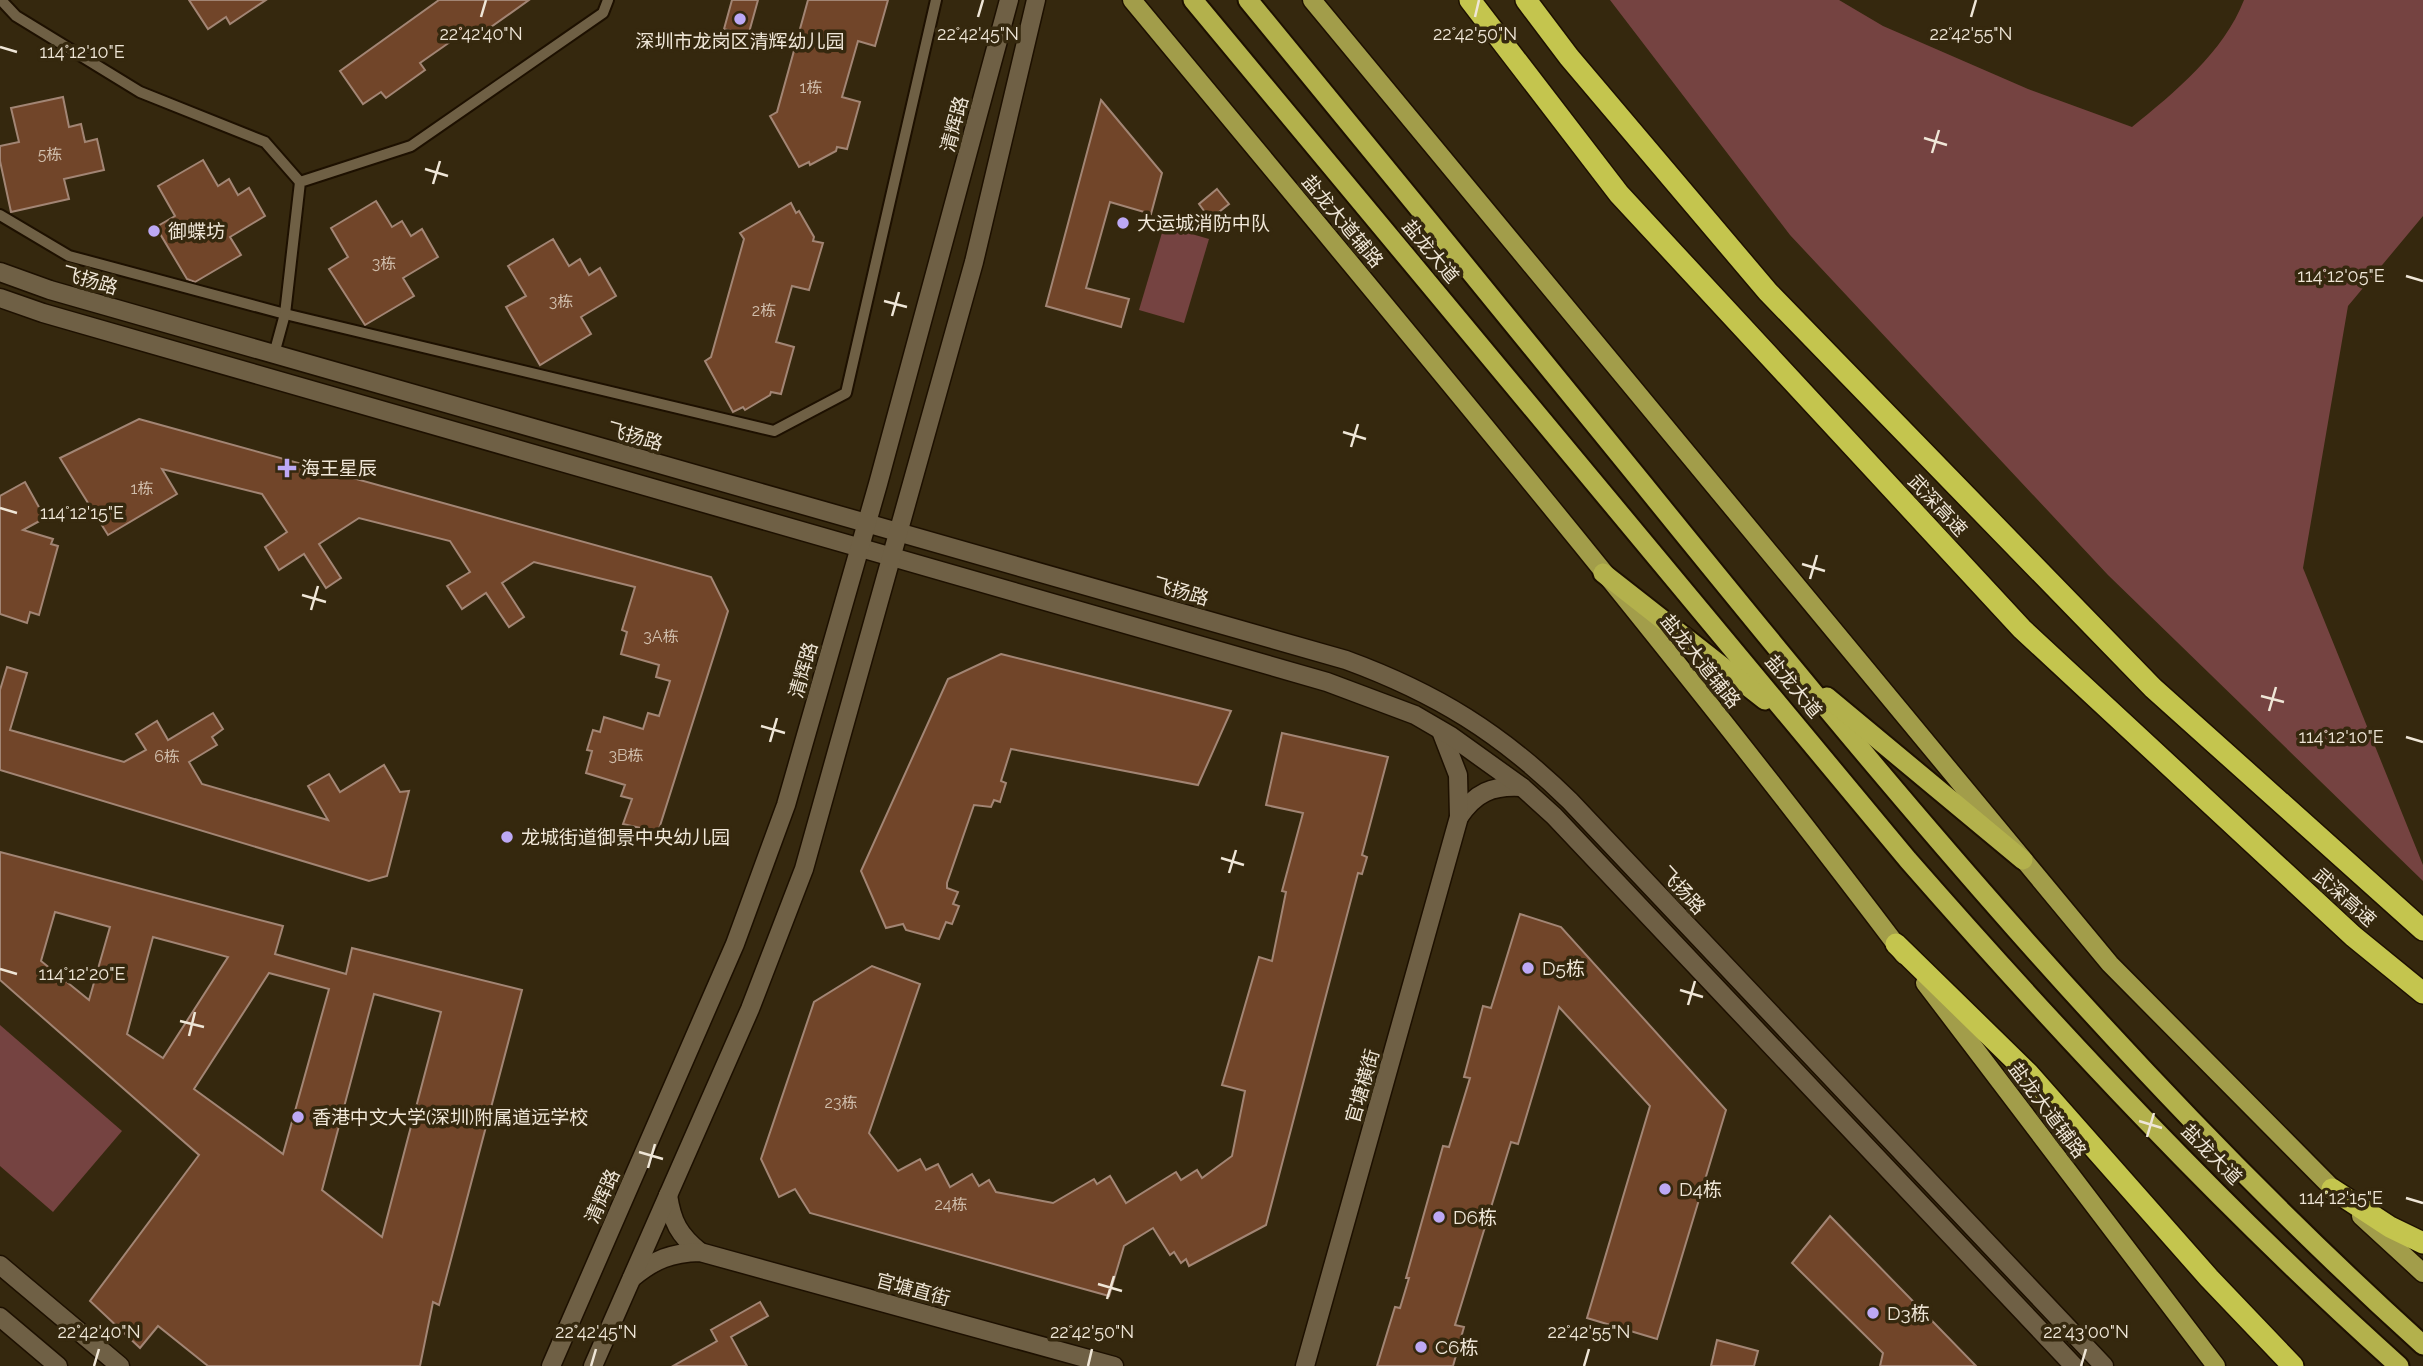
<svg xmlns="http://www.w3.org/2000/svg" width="2423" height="1366" viewBox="0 0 2423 1366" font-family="Raleway,'Noto Sans SC',sans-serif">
  <rect width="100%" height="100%" fill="#35280e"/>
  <!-- green -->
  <g fill="#754341">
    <path d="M1610 0H1839L1883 26 2028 89 2132 127C2174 93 2224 52 2244 0H2423V216L2348 306 2303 568 2423 865V881L2108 575 1790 235Z"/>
    <polygon points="1164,226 1209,239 1184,323 1139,310"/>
    <polygon points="0,1025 122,1131 53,1212 0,1166"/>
  </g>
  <!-- building -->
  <g fill="#714529" stroke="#a28574" stroke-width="2" fill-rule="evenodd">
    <polygon points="189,0 266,0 230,24 226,17 208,29"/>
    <polygon points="439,0 529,0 467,44 460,35 420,63 425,70 386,98 381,92 363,104 340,71"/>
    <polygon points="732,0 758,0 748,36 724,29"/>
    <polygon points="808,0 888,0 875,46 858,41 842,97 860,102 847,149 837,147 836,151 810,165 809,162 799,167 770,116 777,112"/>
    <polygon points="63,97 69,127 81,124 85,142 97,139 104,170 64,179 69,199 11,212 0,161 0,146 19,142 11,108"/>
    <polygon points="1101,100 1162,173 1151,214 1110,202 1086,288 1129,299 1121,327 1046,306"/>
    <polygon points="203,160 218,186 229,179 238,195 249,188 265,216 230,237 241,255 195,282 187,279 156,227 175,216 158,186"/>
    <polygon points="1217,189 1229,204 1210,219 1199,204"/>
    <polygon points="376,201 392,227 402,221 411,236 422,229 438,257 403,278 414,296 365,325 329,269 348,257 331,228"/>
    <polygon points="791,203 796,213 799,211 814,237 813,241 823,243 809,290 792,286 776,342 794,347 781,394 771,392 770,395 745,410 743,407 733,412 705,361 711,357 725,307 744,239 740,233"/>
    <polygon points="553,239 569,266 580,259 589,275 600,268 616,296 581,317 591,334 540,365 506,307 526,296 508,266"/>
    <polygon points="139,419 711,577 728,611 658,832 623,824 632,799 621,796 625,785 586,773 592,751 587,750 593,730 600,732 604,717 643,729 648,713 659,716 670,681 656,677 659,665 621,654 627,632 622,630 635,587 534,562 502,583 524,617 509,627 486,593 462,609 447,586 470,572 450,541 359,518 319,544 341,578 326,588 304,554 279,570 265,547 287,532 262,494 162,469 177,494 108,535 60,458"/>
    <polygon points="25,482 45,518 23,530 53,539 51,544 58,546 39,615 30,612 27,623 0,614 0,496"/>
    <polygon points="1001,654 1231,711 1198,785 1011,749 1001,781 1006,783 1000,802 994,800 991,807 974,805 947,883 947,888 958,892 953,904 959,906 952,924 946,922 939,939 906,930 903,924 886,928 861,871 948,679"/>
    <polygon points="7,667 27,673 10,730 124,762 146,750 136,734 157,721 168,740 213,713 223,729 212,737 217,745 189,762 202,784 328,820 308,786 329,774 340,792 384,765 400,792 409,791 387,876 369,881 0,770 0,690"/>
    <polygon points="1282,733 1388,757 1362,855 1367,857 1362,874 1358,873 1266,1225 1189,1266 1186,1259 1181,1263 1174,1252 1170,1255 1153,1228 1124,1246 1109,1296 810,1213 795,1189 779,1197 761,1159 814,1002 872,966 920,984 869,1133 898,1171 920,1159 926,1170 938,1164 950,1187 972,1174 979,1186 989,1180 996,1192 1053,1203 1094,1179 1097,1184 1110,1176 1126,1203 1176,1172 1181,1180 1197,1170 1202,1178 1232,1156 1245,1091 1222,1085 1259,957 1272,961 1286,892 1282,891 1303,813 1266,805"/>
    <path d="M0 852 283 926 275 954 346 974 352 948 522 990 439 1305 433 1302 420 1366H208L158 1326 140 1348 90 1301 199 1155 0 980ZM55 912 110 927 89 1000 41 961ZM153 937 228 957 163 1058 127 1034ZM269 973 329 989 283 1154 194 1089ZM374 994 441 1012 382 1237 322 1190Z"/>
    <polygon points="1520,914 1561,927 1726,1110 1657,1339 1587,1318 1650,1106 1559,1007 1518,1144 1511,1142 1455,1325 1464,1327 1453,1366 1377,1366 1395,1307 1400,1308 1409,1278 1406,1278 1443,1146 1449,1147 1470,1078 1464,1077 1483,1006 1491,1008"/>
    <polygon points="1830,1216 1976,1366 1880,1366 1883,1353 1792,1263"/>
    <polygon points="760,1302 768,1316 731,1337 747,1366 673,1366 717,1341 711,1330"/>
    <polygon points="1717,1340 1758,1351 1754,1366 1711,1366"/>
  </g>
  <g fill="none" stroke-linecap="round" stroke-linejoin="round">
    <!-- service casing -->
    <g stroke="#1d1000" stroke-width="14">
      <g id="service">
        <polyline points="1,0 16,16 140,92 265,142 300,182"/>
        <polyline points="0,215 69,256 285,314 774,431 846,393 936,0"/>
        <polyline points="274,354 285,314 300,182 411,146 603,13 608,0"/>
      </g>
    </g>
    <!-- minor casing -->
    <g stroke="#1d1000" stroke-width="21">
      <g id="minor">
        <path d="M1459 817C1475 793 1492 785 1522 787"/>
        <path d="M668 1195C672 1222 679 1235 700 1252"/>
        <path d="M632 1278C655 1259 671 1253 700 1252L1114 1366"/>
        <polyline points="1305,1366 1459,817 1458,775 1441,731"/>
      </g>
    </g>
    <!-- tertiary casing -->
    <g stroke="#1d1000" stroke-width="21">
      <g id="tertiary">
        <path d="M0 272 50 290 1346 660C1436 693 1501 733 1570 801L2104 1366"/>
        <polyline points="0,298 43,313 1327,682 1415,715 1451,736 1522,787 1554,816 2074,1366"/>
        <polyline points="551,1366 735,944 786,805 878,484 1009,0"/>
        <polyline points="593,1366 750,1009 804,869 974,262 1036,0"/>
      </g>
    </g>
    <!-- secondary casing -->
    <g stroke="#1d1000" stroke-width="21">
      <g id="secondary">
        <polyline points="0,1265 120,1366"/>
        <polyline points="0,1317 58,1366"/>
      </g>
    </g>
    <!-- primary casing -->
    <g stroke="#1d1000" stroke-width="21">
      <g id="primary">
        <path d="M1132 0C1393 315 1657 628 1904 955"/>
        <polyline points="1312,0 2110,964 2341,1197"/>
        <polyline points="1925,983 2216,1366"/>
        <polyline points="2361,1216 2423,1273"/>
      </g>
    </g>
    <!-- trunk casing -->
    <g stroke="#1d1000" stroke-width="23">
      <g id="trunk">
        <path d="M1193 0 1908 860C2063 1037 2224 1209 2399 1366"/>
        <path d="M1248 0C1379 160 1510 319 1640 480 1885 783 2133 1083 2423 1345"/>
        <polyline points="1603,573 1765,700"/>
        <polyline points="1827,697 2023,860"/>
      </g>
    </g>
    <!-- motorway casing -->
    <g stroke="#1d1000" stroke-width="24">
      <g id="motorway">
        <polyline points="1470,0 1619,194 2022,629 2353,936 2423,993"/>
        <polyline points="1526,0 1569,57 1768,292 2153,688 2423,930"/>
        <polyline points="1896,944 2028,1073 2209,1278 2293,1366"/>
        <polyline points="2332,1189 2390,1227 2423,1243"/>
      </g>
    </g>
    <!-- service -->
    <use href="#service" stroke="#6f6045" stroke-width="10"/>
    <!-- minor -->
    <use href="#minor" stroke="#6f6045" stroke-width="18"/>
    <!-- tertiary -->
    <use href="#tertiary" stroke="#6f6045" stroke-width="18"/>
    <!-- secondary -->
    <use href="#secondary" stroke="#6f6045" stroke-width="18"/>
    <!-- primary -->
    <use href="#primary" stroke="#a29d4a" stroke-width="18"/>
    <!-- trunk -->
    <use href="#trunk" stroke="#b3b14c" stroke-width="19"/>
    <!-- motorway -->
    <use href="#motorway" stroke="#c4c54e" stroke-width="21"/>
  </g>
  <!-- ticks -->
  <path fill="none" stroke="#efe6d7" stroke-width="2.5" d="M481 17 486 0M978 17 983 0M1475 17 1479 0M1971 17 1976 0M0 47 17 52M1924 138 1947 145M1932 153 1939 130M425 169 448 176M433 184 440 161M2406 276 2423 281M884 301 907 307M892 316 899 292M1343 432 1366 439M1351 447 1358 424M0 508 17 513M1802 564 1825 571M1810 579 1817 555M302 595 326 602M311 610 318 586M2261 696 2284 702M2269 711 2276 687M761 726 785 733M2406 737 2423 742M770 742 777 718M1221 858 1244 865M1229 873 1236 850M0 969 17 974M1680 990 1703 997M1688 1005 1695 981M180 1021 204 1027M189 1036 195 1012M2139 1121 2162 1128M2147 1137 2154 1113M639 1152 663 1159M648 1168 655 1144M2406 1198 2423 1203M1098 1284 1122 1291M1107 1299 1114 1276M94 1366 99 1349M591 1366 596 1349M1088 1366 1092 1349M1584 1366 1589 1349M2081 1366 2086 1349"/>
  <!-- markers -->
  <g fill="#bda9f5" stroke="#35280e" stroke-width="2.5">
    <circle cx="740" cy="19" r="7"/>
    <circle cx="1123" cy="223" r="7"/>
    <circle cx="154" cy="231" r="7"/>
    <path d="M283.5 457.5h7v7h7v7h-7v7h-7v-7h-7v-7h7z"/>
    <circle cx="507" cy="837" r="7"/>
    <circle cx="1528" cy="968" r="7"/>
    <circle cx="298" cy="1117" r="7"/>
    <circle cx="1665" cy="1189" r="7"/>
    <circle cx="1439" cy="1217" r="7"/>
    <circle cx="1873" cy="1313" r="7"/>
    <circle cx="1421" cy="1347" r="7"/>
  </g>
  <g text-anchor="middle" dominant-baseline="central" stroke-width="7" stroke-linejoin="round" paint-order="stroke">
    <!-- number labels -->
    <g font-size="16" fill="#d0beac">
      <text x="811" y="87">1栋</text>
      <text x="50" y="154">5栋</text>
      <text x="384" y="263">3栋</text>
      <text x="561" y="301">3栋</text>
      <text x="764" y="310">2栋</text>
      <text x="142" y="488">1栋</text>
      <text x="661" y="636">3A栋</text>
      <text x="626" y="755">3B栋</text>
      <text x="167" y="756">6栋</text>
      <text x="841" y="1102">23栋</text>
      <text x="951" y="1204">24栋</text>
    </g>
    <!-- poi labels -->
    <g font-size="19" fill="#efe6d7" stroke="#35280e" text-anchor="start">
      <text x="740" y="41" text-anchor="middle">深圳市龙岗区清辉幼儿园</text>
      <text x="1137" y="223">大运城消防中队</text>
      <text x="168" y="231">御蝶坊</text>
      <text x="301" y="468">海王星辰</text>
      <text x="521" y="837">龙城街道御景中央幼儿园</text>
      <text x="1542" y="968">D5栋</text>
      <text x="312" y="1117">香港中文大学(深圳)附属道远学校</text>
      <text x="1679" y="1189">D4栋</text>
      <text x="1453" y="1217">D6栋</text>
      <text x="1887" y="1313">D3栋</text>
      <text x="1435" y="1347">C6栋</text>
    </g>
    <!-- street labels -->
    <g font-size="19" fill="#efe6d7" stroke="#35280e">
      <text transform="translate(954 124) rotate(-75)">清辉路</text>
      <text transform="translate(1343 221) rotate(50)">盐龙大道辅路</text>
      <text transform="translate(1431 251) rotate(50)">盐龙大道</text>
      <text transform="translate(90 280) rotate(16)">飞扬路</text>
      <text transform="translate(635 436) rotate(16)">飞扬路</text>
      <text transform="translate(1938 505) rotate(47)">武深高速</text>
      <text transform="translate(1181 591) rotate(16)">飞扬路</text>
      <text transform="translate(1701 661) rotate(51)">盐龙大道辅路</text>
      <text transform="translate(803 670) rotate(-74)">清辉路</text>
      <text transform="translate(1794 686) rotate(50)">盐龙大道</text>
      <text transform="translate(1683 890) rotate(47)">飞扬路</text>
      <text transform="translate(2345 897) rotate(42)">武深高速</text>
      <text transform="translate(1362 1086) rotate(-74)">官塘横街</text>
      <text transform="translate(2048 1110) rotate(53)">盐龙大道辅路</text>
      <text transform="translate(2212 1154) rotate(45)">盐龙大道</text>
      <text transform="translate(602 1196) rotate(-66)">清辉路</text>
      <text transform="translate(913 1289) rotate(15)">官塘直街</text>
    </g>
  </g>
  <g font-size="18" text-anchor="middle" fill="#efe6d7" stroke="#35280e" stroke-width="7" stroke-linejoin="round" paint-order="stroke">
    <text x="481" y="40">22°42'40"N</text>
    <text x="978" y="40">22°42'45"N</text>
    <text x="1475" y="40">22°42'50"N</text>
    <text x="1971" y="40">22°42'55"N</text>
    <text x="82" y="58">114°12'10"E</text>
    <text x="2341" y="282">114°12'05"E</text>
    <text x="82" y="519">114°12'15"E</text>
    <text x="2341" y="743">114°12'10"E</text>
    <text x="82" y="980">114°12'20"E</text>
    <text x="2341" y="1204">114°12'15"E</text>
    <text x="99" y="1338">22°42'40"N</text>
    <text x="596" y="1338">22°42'45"N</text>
    <text x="1092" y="1338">22°42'50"N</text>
    <text x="1589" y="1338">22°42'55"N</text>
    <text x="2086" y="1338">22°43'00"N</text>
  </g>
</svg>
